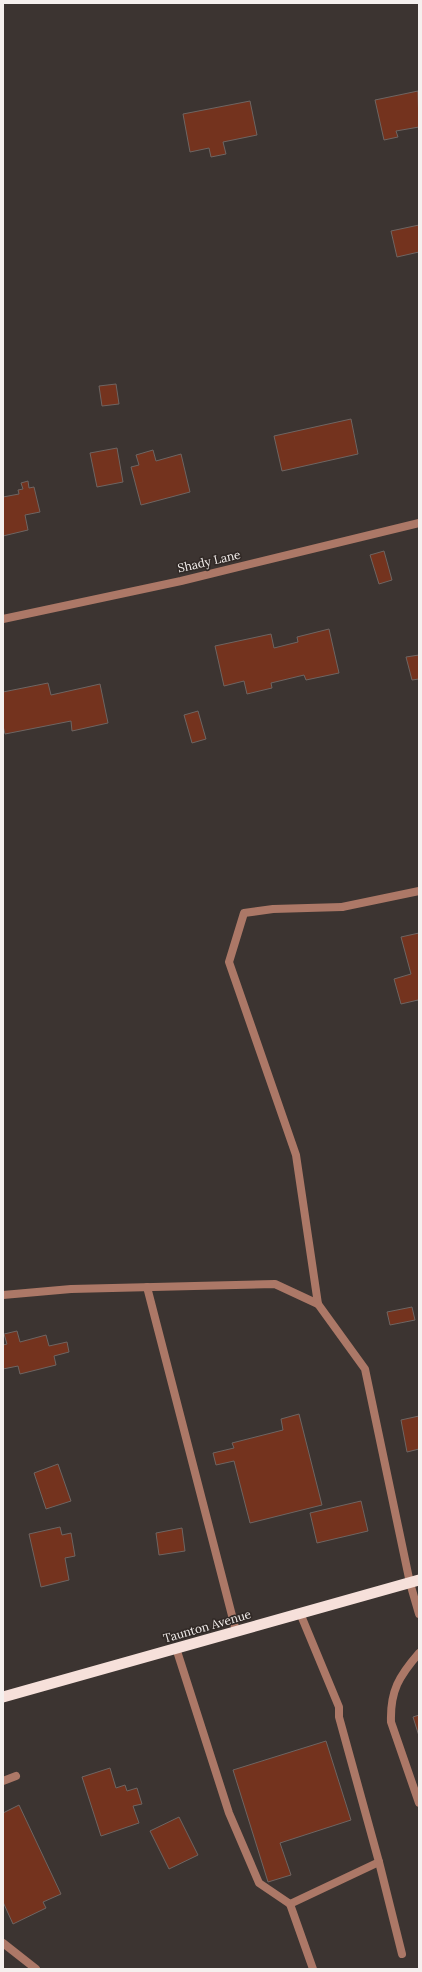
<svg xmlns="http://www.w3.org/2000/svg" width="422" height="1972" viewBox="0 0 422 1972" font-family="Lora,serif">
  <rect width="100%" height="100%" fill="#3c3431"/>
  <!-- building -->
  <g fill="#74331e" stroke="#6e6562">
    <polygon points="418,91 419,127 396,131 398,137 384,140 375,100"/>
    <polygon points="250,101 257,135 223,142 226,154 211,157 209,148 190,152 183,114"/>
    <polygon points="419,225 419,252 397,257 391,231"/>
    <polygon points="116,384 119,404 102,406 99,386"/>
    <polygon points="351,419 358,454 282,471 274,436"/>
    <polygon points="117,448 123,482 97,487 90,453"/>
    <polygon points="153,450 156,461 181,454 190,492 141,505 131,467 139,465 136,455"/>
    <polygon points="28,481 29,488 34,487 40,512 25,515 28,530 3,536 3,497 19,494 18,490 23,489 21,483"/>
    <polygon points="384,551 392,580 379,584 370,555"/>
    <polygon points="329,629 339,673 306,680 304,675 271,683 272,688 247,694 244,681 224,686 215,646 271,634 274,648 298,642 297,637"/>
    <polygon points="419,655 419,679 412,680 406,657"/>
    <polygon points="48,683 51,695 100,684 108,723 72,731 71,721 5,734 3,726 3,692"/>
    <polygon points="198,711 206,739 192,743 184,715"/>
    <polygon points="419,933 419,1003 418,1000 401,1004 394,979 411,974 401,937"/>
    <polygon points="412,1307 415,1320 390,1325 387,1312"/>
    <polygon points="17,1331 20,1342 46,1335 49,1346 67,1342 69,1352 54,1356 56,1365 20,1374 18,1366 3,1369 3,1345 7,1344 4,1334"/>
    <polygon points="299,1414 322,1505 250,1523 234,1461 216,1465 213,1453 234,1448 232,1443 283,1430 281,1419"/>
    <polygon points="419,1416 419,1449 407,1452 401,1420"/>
    <polygon points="58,1464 71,1501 46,1509 34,1473"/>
    <polygon points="361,1501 368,1531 317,1543 310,1513"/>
    <polygon points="60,1527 62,1535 71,1533 75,1556 65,1558 69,1580 41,1587 29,1534"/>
    <polygon points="182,1528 185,1551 159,1555 156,1533"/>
    <polygon points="419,1715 419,1736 413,1717"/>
    <polygon points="326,1741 351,1820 280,1843 291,1875 268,1882 233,1770"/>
    <polygon points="110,1768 116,1788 125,1785 127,1791 137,1788 142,1804 133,1806 139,1823 101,1836 82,1777"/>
    <polygon points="19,1805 61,1894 43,1902 46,1908 13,1924 3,1902 3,1813"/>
    <polygon points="179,1817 198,1855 169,1869 150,1831"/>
  </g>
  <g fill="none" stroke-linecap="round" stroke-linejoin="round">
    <!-- service -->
    <g stroke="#ac7867" stroke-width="8">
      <polyline points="147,1287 236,1631"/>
      <polyline points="3,1295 71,1289 275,1284 318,1304 365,1369 410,1583 419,1614"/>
      <polyline points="318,1304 296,1155 229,962 244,913 273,909 342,907"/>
      <polyline points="176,1648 229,1813 259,1883 290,1904 379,1862 339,1717 339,1707 300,1613"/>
      <path d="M419 1653C399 1676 390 1691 391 1722L419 1803"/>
      <polyline points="3,1781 16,1776"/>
      <polyline points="379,1862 402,1954"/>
      <polyline points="290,1904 313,1969"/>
      <polyline points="3,1943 36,1969"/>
    </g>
    <!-- minor -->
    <g stroke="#ac7867" stroke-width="8">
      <polyline points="3,619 181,581 419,523"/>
      <polyline points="342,907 419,891"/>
    </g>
    <!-- trunk -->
    <polyline stroke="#f6e0da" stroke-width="11" points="3,1697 419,1580"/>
  </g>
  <g text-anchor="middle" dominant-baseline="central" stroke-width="3.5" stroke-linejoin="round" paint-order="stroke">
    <!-- street labels -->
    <g font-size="12" fill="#f5f0ee" stroke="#322a27">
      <text transform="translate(209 561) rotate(-13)">Shady Lane</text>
      <text transform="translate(207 1626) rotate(-16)">Taunton Avenue</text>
    </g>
  </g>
  <!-- border -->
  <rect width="422" height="1972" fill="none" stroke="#f5f0ee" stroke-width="8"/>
</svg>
